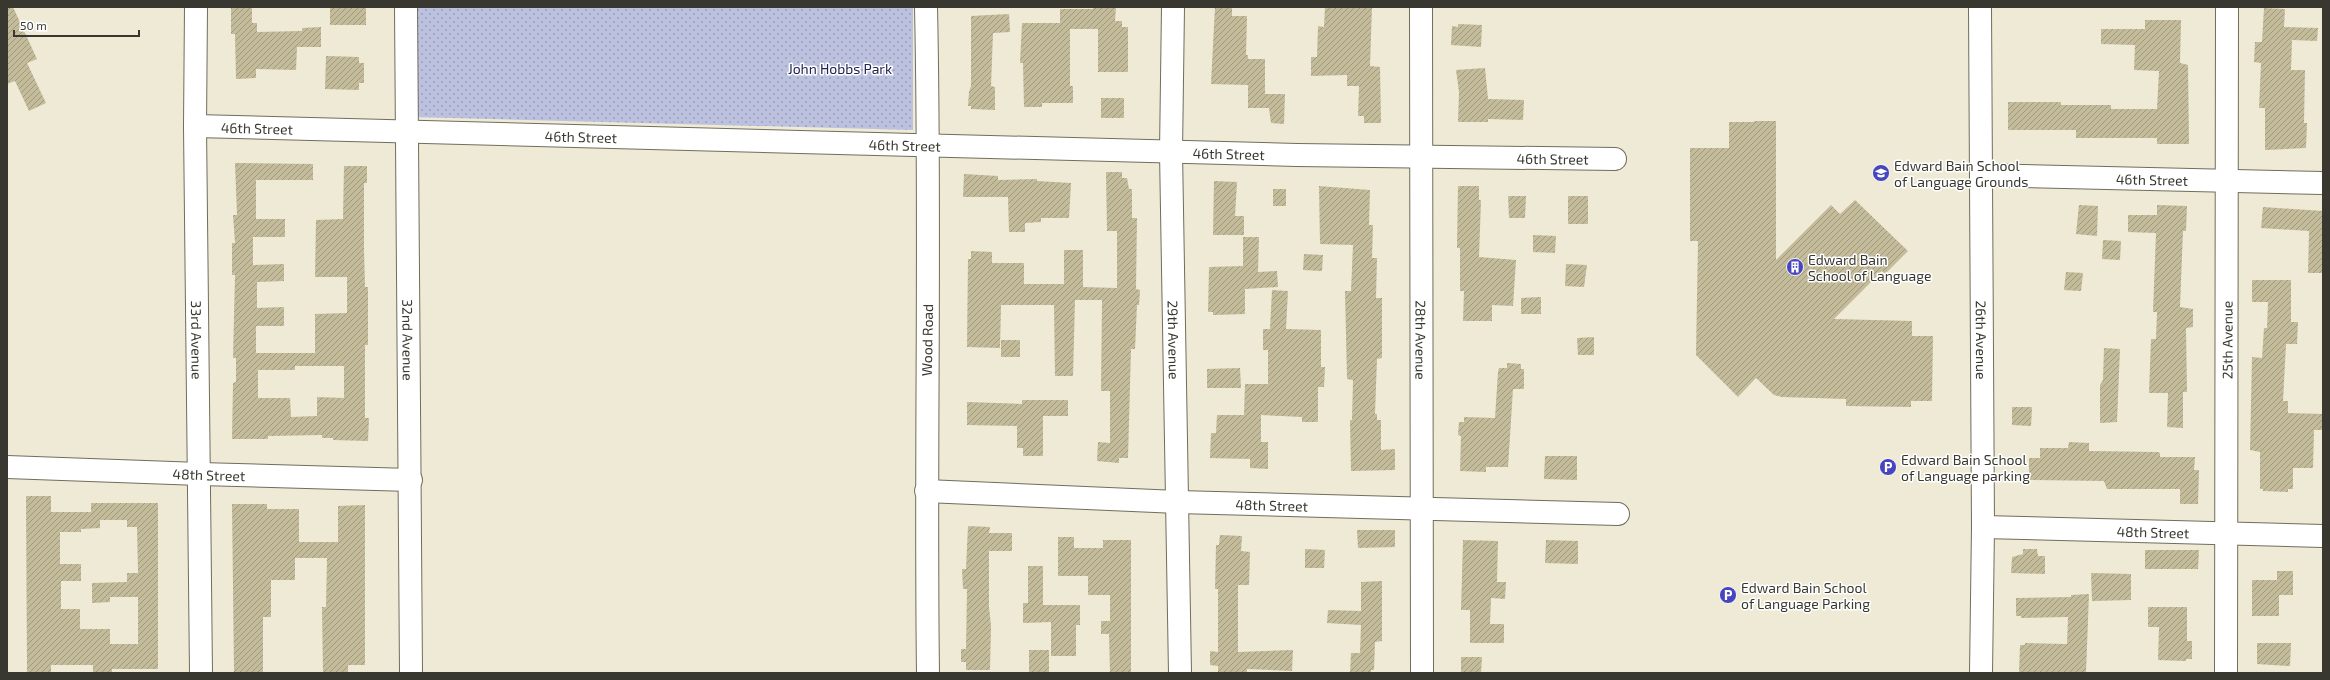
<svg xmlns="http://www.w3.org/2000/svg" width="2330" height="680" viewBox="0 0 2330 680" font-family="'Exo 2',sans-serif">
  <defs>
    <pattern id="grass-dots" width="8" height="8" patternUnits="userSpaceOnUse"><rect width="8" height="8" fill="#bcc1e0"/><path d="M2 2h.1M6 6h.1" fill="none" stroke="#9a9eb6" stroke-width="1.8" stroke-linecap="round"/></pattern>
    <pattern id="building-hatch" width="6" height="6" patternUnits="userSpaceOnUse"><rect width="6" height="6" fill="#c3bb99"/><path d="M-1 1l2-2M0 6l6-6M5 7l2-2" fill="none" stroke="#9f997d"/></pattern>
  </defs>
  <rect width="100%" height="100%" fill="#eeead6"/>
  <!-- grass -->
  <polygon fill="url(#grass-dots)" points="413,7 913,7 913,130 412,117"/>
  <!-- building -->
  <g fill="url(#building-hatch)" fill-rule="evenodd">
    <polygon points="7,7 13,7 37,59 27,63 46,103 29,111 15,81 7,84"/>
    <polygon points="231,7 252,7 252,23 257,23 257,32 302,31 302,28 321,27 321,47 297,47 296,70 256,69 256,78 236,79 235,34 231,34"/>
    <rect x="330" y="7" width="36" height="18"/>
    <polygon points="1093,7 1116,7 1115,21 1122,21 1122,27 1128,27 1128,72 1098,72 1098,29 1070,29 1070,86 1073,86 1073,103 1042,103 1042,107 1024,107 1023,63 1020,63 1022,23 1060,23 1060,9 1093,9"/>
    <polygon points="1215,7 1232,7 1232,16 1247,16 1246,55 1248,55 1248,59 1265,59 1265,94 1285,94 1284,124 1271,123 1269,108 1248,108 1248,85 1211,84"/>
    <polygon points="1325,7 1372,7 1370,66 1380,67 1381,123 1364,123 1364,116 1358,116 1359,86 1347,86 1347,75 1311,76 1311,57 1317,57 1318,26 1324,27"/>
    <polygon points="2264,8 2285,9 2284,27 2318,28 2317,41 2292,40 2291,70 2305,70 2304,123 2307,123 2306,148 2265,150 2265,108 2259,108 2261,63 2254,62 2255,42 2262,42"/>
    <polygon points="1009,14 1010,32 993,33 991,86 995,87 995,110 971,109 971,106 968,106 969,92 971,86 971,16"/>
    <polygon points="2145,20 2181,20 2180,63 2188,65 2189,144 2157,144 2157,138 2076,138 2076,130 2008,130 2008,102 2061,102 2061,105 2111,105 2111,109 2157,109 2159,71 2134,70 2135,45 2101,44 2101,29 2145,29"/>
    <polygon points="1458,24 1482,25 1481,47 1451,45 1452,26 1458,27"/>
    <polygon points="326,56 359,57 359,63 364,63 364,83 359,83 359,90 325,89"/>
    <polygon points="1485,68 1488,99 1524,100 1523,120 1488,119 1488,122 1458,122 1459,92 1456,70"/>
    <rect x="1101" y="98" width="23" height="20"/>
    <polygon points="1754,121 1776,121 1776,260 1831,205 1840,214 1855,200 1908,251 1885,274 1882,271 1834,319 1912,321 1912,336 1933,336 1932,401 1911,401 1911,407 1846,406 1846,399 1782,397 1774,395 1756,378 1738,397 1696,355 1698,241 1690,241 1690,148 1729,148 1729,122 1754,122"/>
    <path d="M235 163 313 164V180H256V219H285V237H253V265L284 264V281L257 282V308L284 307V326H256V353H315V314L347 313V277H315L316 220 343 219 344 166H367V183H364V249L365 287H368V345H365V418H369L368 441 333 440V438H322V435L268 436V439H232L233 383 236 382V358H233L235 275H232V243H235L233 215H237ZM295 366H344V398L317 397V416L291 417 290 398H258V370H295Z"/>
    <polygon points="1106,172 1122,172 1122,178 1127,178 1129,189 1132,189 1132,218 1137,218 1136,289 1140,290 1139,305 1137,305 1135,349 1131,349 1128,458 1119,458 1119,463 1097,461 1098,442 1110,443 1110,391 1101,391 1102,300 1075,300 1073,376 1055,376 1054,305 1001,305 1000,348 967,347 968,259 971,259 971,251 992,252 992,263 1024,263 1024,284 1064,284 1064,250 1083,250 1083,287 1117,288 1117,231 1107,231"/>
    <polygon points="964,174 998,176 998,180 1037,179 1037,181 1071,183 1069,218 1041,218 1041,222 1025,223 1025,232 1009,232 1008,197 963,197"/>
    <polygon points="1214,181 1237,182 1235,216 1244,216 1244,235 1213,235"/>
    <polygon points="1319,186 1370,190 1369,225 1373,225 1372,258 1377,258 1376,298 1382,298 1382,358 1377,359 1375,414 1377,414 1377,420 1381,420 1381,450 1395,449 1395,470 1351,471 1350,420 1352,420 1353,380 1347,379 1345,291 1351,291 1353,245 1320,244"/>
    <polygon points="1458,186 1479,186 1479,200 1481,200 1479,257 1516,260 1513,306 1492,305 1492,321 1463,321 1464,291 1460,291 1460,248 1457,248"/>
    <rect x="1273" y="189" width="13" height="17"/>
    <polygon points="1508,196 1526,196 1525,218 1509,218"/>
    <rect x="1568" y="196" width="20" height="28"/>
    <polygon points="2079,205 2098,206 2097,236 2076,234"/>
    <polygon points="2157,205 2187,206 2186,231 2183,231 2180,307 2193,309 2193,327 2186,328 2187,392 2183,392 2183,428 2167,427 2168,393 2149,393 2151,339 2156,339 2157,312 2153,312 2156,233 2128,232 2128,215 2157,215"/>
    <polygon points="2263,207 2323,211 2323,273 2308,273 2309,231 2261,228"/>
    <polygon points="1533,235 1556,236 1555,253 1533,252"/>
    <polygon points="1243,237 1259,237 1258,272 1277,271 1278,287 1245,289 1245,314 1213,315 1213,312 1208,312 1209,267 1243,266"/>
    <polygon points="2103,240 2121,241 2120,260 2102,259"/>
    <polygon points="1304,254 1323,255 1322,271 1303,270"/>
    <polygon points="1566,264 1587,265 1584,287 1565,286"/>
    <polygon points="2066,272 2083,273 2081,291 2064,290"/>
    <polygon points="2252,280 2291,280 2291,322 2298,322 2297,344 2286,344 2283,401 2288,401 2288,413 2323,414 2323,430 2314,430 2313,468 2293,468 2293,489 2288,489 2288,492 2263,491 2263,489 2260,489 2260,452 2250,450 2252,357 2262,358 2264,328 2267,328 2268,302 2252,302"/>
    <polygon points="1272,290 1288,291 1286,329 1321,330 1321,367 1325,367 1324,387 1318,387 1318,422 1302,422 1302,417 1261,415 1261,442 1268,442 1268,469 1250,468 1250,459 1210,458 1211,433 1216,433 1217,415 1244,415 1245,384 1268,384 1268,350 1263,350 1263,329 1270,329"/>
    <polygon points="1541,297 1541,314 1521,314 1521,298"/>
    <polygon points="1594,337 1594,355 1578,355 1577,338"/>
    <rect x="1001" y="340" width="19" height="17"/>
    <polygon points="2104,348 2120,349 2117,422 2100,423 2100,385 2103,380"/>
    <polygon points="1507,363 1521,364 1521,369 1524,369 1524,389 1513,389 1508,467 1486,467 1486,472 1460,471 1461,436 1458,435 1459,422 1464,422 1464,417 1495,418 1498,372 1499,368 1507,368"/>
    <polygon points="1240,368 1241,388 1207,388 1207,369"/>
    <polygon points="1022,400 1068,400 1068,416 1043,416 1043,456 1023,456 1023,448 1017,448 1017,426 967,425 967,402 1022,404"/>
    <polygon points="2012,407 2032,407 2031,426 2012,425"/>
    <polygon points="2069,442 2089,443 2089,451 2158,452 2160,453 2160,457 2195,457 2194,470 2199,470 2198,504 2180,504 2180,489 2107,489 2104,481 2029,480 2029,458 2040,458 2040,448 2068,448"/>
    <polygon points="1545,456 1577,456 1577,480 1544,479"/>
    <path d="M26 496H51V512H91V503H158V669H112V673H93V665H51V673H27ZM100 520H127V527H137L138 573H127V582L92 583V603L110 602V597H138V644H110V629H80V609H61V581H81V564H60V532H81V529L100 528Z"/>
    <polygon points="232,504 267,504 267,509 299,509 299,542 338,542 338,506 365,505 365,665 348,665 348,673 323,673 322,607 326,607 327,558 295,558 295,580 271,580 271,617 263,617 263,673 234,673"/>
    <polygon points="968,526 990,527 989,533 1012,533 1012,551 989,551 989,607 991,626 990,670 966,670 966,662 961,662 961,649 966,649 967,589 963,589 962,569 966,569"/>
    <polygon points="1357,530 1395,530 1395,547 1358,548"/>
    <polygon points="1220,535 1242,536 1241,551 1250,552 1249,585 1238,585 1238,652 1293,650 1292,671 1247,669 1247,673 1218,673 1218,666 1210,665 1210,651 1218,652 1218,589 1215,589 1216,545 1219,545"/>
    <polygon points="1058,537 1074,537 1074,548 1103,548 1103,540 1131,540 1131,673 1110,673 1109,634 1101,634 1101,621 1110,621 1110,595 1088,595 1088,576 1058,576"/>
    <polygon points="1463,540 1498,541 1497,582 1506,582 1505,599 1491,598 1490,624 1504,624 1504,643 1470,643 1470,610 1461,610"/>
    <polygon points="1546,540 1578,541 1578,564 1545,563"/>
    <polygon points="1305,549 1325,550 1324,568 1305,568"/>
    <polygon points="2023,549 2037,549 2038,556 2045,556 2045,574 2011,573 2012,557 2023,554"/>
    <polygon points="2145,550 2199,550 2198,569 2145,569"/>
    <polygon points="1028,566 1043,566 1043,605 1080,605 1080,625 1076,625 1076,656 1051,656 1051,622 1023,623 1023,603 1028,603"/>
    <polygon points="2277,571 2293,571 2293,595 2279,595 2279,616 2252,616 2252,580 2277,580"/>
    <polygon points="2091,573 2131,574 2131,600 2092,601"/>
    <polygon points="1382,581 1382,641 1375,642 1374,670 1371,670 1371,673 1350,673 1351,653 1360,653 1361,625 1327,623 1328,610 1361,611 1361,582"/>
    <polygon points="2089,594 2086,673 2019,673 2020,645 2025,645 2025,643 2067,644 2068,617 2021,618 2021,616 2016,616 2016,598 2071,597 2071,595"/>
    <polygon points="2148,607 2187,607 2187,641 2192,641 2192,659 2186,659 2186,661 2158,660 2159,627 2148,627"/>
    <polygon points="2257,643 2291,643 2290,666 2257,664"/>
    <rect x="1029" y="650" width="20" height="23"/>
    <polygon points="1461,657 1482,657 1481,673 1461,673"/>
  </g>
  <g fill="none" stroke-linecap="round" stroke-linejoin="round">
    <!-- minor casing -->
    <g stroke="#716d5c" stroke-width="24">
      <g id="minor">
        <path id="s1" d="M196 7 195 126 201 673"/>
        <path id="s2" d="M406 7 411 673"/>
        <path d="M926 7C931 229 925 451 928 673"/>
        <path id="s3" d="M1173 7 1171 152 1180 673"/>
        <path id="s4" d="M1421 7 1422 673"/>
        <path id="s5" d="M1980 7 1983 527 1981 673"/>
        <path id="s6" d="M195 126 1297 155 1615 159"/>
        <path id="s7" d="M1981 175 2323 183"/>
        <path id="s8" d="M7 467 200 474 411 480"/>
        <path id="s9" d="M926 491 1178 502 1618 514"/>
        <path id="s10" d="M1983 527 2323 536"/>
        <path id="s11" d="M2226 673 2227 7"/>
      </g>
    </g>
    <!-- minor -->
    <use href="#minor" stroke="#fff" stroke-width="22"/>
  </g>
  <!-- icons -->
  <defs>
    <g id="school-disc" transform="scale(0.9)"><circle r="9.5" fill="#4746bc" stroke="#fff"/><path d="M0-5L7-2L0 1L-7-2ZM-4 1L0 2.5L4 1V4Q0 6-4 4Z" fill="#fff"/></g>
    <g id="building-disc" transform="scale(0.9)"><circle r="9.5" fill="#4746bc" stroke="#fff"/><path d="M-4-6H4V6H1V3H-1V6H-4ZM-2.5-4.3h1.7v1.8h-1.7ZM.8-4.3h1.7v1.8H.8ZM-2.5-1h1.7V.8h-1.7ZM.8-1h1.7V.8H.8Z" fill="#fff"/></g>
    <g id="parking-disc" transform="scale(0.9)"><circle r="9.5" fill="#4746bc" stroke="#fff"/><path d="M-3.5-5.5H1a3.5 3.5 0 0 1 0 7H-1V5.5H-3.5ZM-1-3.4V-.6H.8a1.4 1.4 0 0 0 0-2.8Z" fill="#fff"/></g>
  </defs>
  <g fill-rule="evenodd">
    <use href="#school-disc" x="1881" y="173"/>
    <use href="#building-disc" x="1795" y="267"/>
    <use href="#parking-disc" x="1888" y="467"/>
    <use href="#parking-disc" x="1728" y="595"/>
  </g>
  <g text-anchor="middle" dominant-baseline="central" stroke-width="3" stroke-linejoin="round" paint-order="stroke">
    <!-- park labels -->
    <g font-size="14" fill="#222550" stroke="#fff">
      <text x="840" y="68">John Hobbs Park</text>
    </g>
    <!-- street labels -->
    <g font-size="14" fill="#393830" stroke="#fff">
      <text stroke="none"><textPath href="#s6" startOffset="62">46th Street</textPath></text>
      <text stroke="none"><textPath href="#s6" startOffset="386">46th Street</textPath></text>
      <text stroke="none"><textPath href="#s6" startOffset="710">46th Street</textPath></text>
      <text stroke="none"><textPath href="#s6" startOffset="1034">46th Street</textPath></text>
      <text stroke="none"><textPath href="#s6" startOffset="1358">46th Street</textPath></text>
      <text stroke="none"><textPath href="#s7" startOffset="171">46th Street</textPath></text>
      <text stroke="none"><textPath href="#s1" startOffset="333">33rd Avenue</textPath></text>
      <text stroke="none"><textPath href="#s2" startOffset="333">32nd Avenue</textPath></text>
      <text transform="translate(927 340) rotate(-89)">Wood Road</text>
      <text stroke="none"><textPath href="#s3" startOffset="333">29th Avenue</textPath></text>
      <text stroke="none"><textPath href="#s4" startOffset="333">28th Avenue</textPath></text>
      <text stroke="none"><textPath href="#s5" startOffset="333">26th Avenue</textPath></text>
      <text stroke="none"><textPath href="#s11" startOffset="333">25th Avenue</textPath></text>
      <text stroke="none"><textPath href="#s8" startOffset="202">48th Street</textPath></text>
      <text stroke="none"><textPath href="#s9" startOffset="346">48th Street</textPath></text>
      <text stroke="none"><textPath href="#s10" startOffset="170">48th Street</textPath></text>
    </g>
    <!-- poi labels -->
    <g font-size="14" fill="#393830" stroke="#fff" text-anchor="start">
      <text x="1894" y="165">Edward Bain School<tspan x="1894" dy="16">of Language Grounds</tspan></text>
      <text x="1808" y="259">Edward Bain<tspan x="1808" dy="16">School of Language</tspan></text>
      <text x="1901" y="459">Edward Bain School<tspan x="1901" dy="16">of Language parking</tspan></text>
      <text x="1741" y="587">Edward Bain School<tspan x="1741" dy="16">of Language Parking</tspan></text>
    </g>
  </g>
  <!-- border -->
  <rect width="2330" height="680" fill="none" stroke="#393830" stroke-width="16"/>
  <!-- scale -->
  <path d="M14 30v6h125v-6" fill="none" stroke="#393830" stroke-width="2"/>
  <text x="20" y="30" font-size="12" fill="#393830" stroke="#ffffff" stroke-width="3" paint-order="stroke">50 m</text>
</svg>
